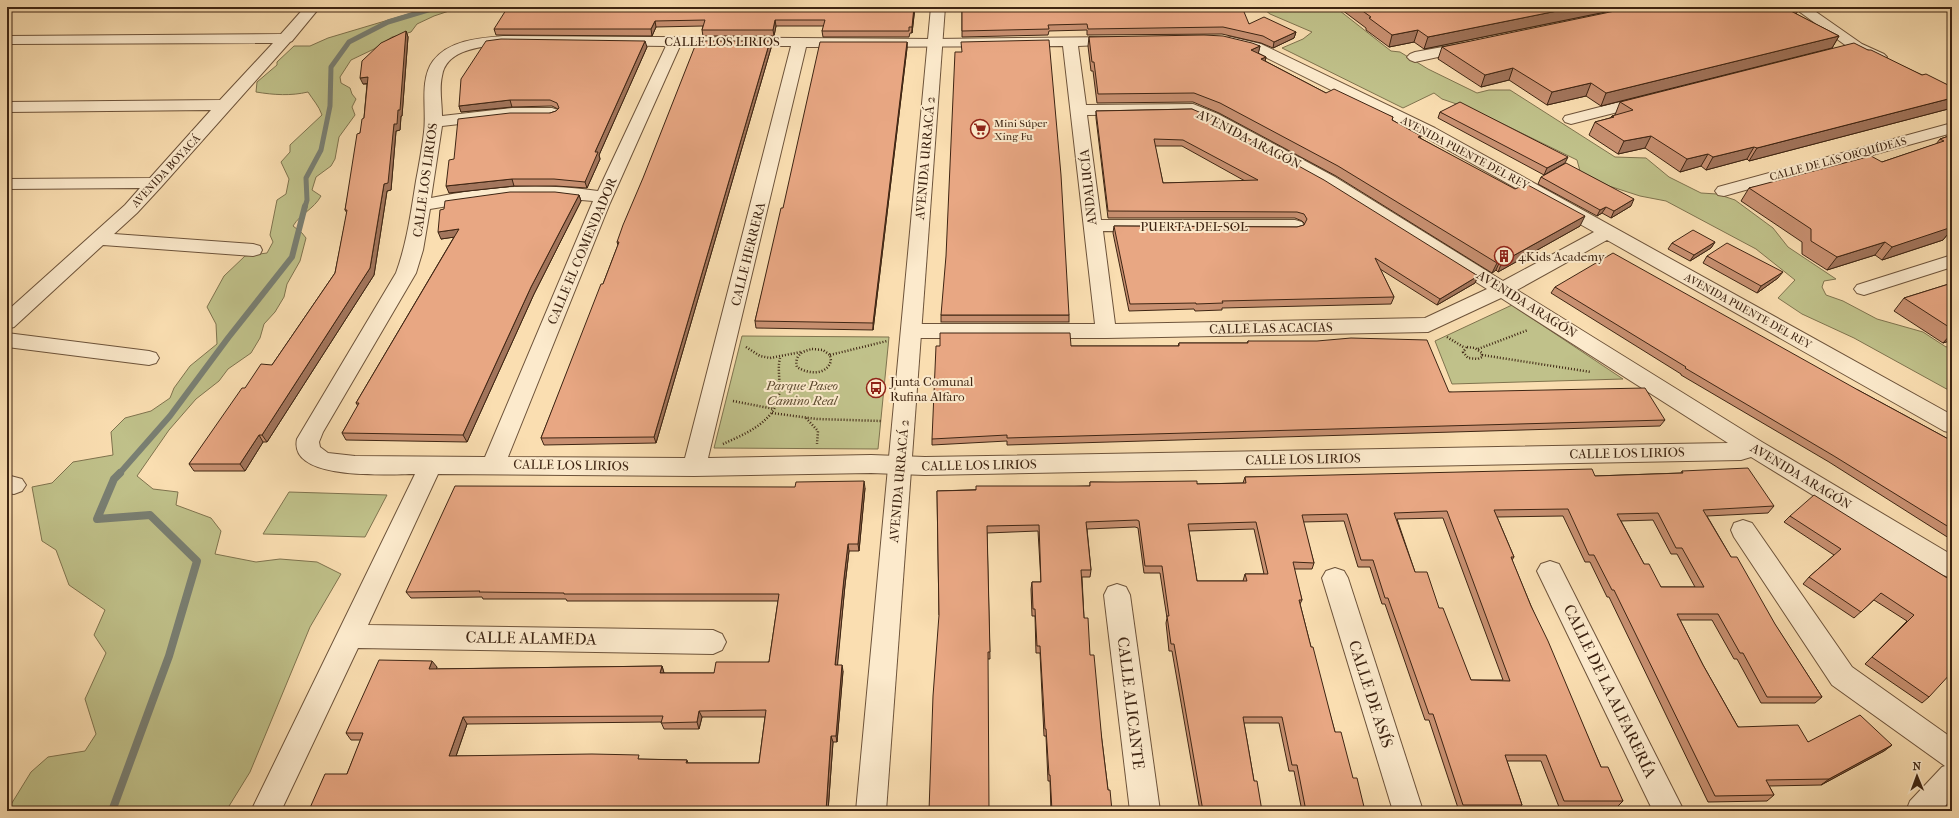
<svg xmlns="http://www.w3.org/2000/svg" width="1959" height="818" viewBox="0 0 1959 818" font-family="'IM FELL French Canon',serif">
  <rect width="100%" height="100%" fill="#fadeb1"/>
  <filter id="stains"><feTurbulence type="fractalNoise" baseFrequency=".005" numOctaves="4"/><feColorMatrix values="0 0 0 0 .2 0 0 0 0 .09 0 0 0 0 .02 0 0 0 .5 -.17"/></filter>
  <radialGradient id="worn" r=".72"><stop offset=".6" stop-color="#630" stop-opacity="0"/><stop offset="1" stop-color="#630" stop-opacity=".3"/></radialGradient>
  <!-- green -->
  <g fill="#c0c18a" stroke="#7f734e">
    <path d="M432 7H461L434 16 417 24 411 32 392 37 374 49 351 60 340 77 341 83 350 88 352 94 356 99 352 107 355 115 339 137 335 159 331 166 316 177 312 190 321 196C314 209 300 214 293 226L302 233 306 238 300 261 287 284 284 297 275 312 264 324 260 338 251 353 228 369 219 381 196 399 169 430 137 476 153 489 178 492 176 505 211 518 221 531 215 554 256 562 280 559 317 562 341 574 310 627 250 772 226 811H7L31 772 48 757 85 751 96 734 85 699 106 653 94 635 105 610 69 585 56 550 42 541 32 487 52 483 73 462 113 455 111 432 125 418 151 411 170 398 174 388 190 366 217 344 216 324 207 307 224 276 245 256 267 253 273 242 270 235 277 200 286 194 289 179 281 162 290 152V145L322 115C319 106 313 100 308 92 291 96 274 95 256 92L257 82 277 65V62L294 46H310L328 38Z"/>
    <polygon points="1254,7 1335,7 1391,51 1400,52 1428,69 1477,93 1489,90 1510,90 1615,157 1646,158 1669,177 1701,193 1717,194 1735,200 1773,228 1788,247 1836,279 1824,281 1822,287 1826,295 1843,301 1877,319 1923,332 1946,347 1952,345 1952,392 1854,338 1802,314 1778,298 1795,280 1756,249 1666,201 1640,196 1609,186 1580,171 1577,160 1474,110 1442,99 1434,93 1403,108 1282,48 1303,39 1312,32 1270,14 1265,10"/>
    <polygon points="1512,305 1623,379 1452,384 1435,341"/>
    <polygon points="742,336 889,337 878,449 714,448"/>
    <polygon points="289,492 387,495 365,537 263,534"/>
  </g>
  <g fill="none" stroke-linecap="round" stroke-linejoin="round">
    <!-- stream-far2 -->
    <polyline stroke="#797f73" stroke-width="5" points="305,207 307,200 306,178 321,150 330,106 331,67 349,42 388,22 438,7"/>
    <!-- stream-far1 -->
    <polyline stroke="#797f73" stroke-width="6" points="119,474 170,416 228,338 292,257 305,206"/>
    <!-- stream -->
    <polyline stroke="#797f73" stroke-width="8" points="112,811 169,656 197,561 150,515 97,519 114,479 120,473"/>
    <!-- minor casing -->
    <g stroke="#6d533a" stroke-width="2">
      <g id="minor">
        <polygon points="305,7 320,7 292,41 290,42 161,187 137,213 114,234 253,244 260,246 262,250 260,254 253,256 103,245 14,327 7,329 7,311 125,205 140,188 7,189 7,179 150,178 211,110 7,112 7,102 220,100 273,43 7,44 7,36 281,34"/>
        <path d="M503 36 934 39 1119 37 1124 38 1126 41 1124 44 1078 46 1086 105 1193 104 1218 114 1335 177 1503 281 1594 232 1423 136 1251 50 1226 44 1224 41 1226 38 1231 37 1261 44 1435 128 1952 415V433L1944 431 1607 240 1517 290 1762 442 1952 555V578L1943 575 1751 457 1741 460 925 475 871 473 694 476 438 474 368 625 713 630 722 634 726 642 722 650 713 654 358 648 281 811H251L415 474C391 474 288 482 297 439L396 273C407 243 411 212 416 181 419 165 422 149 424 132 427 110 419 80 433 61 449 40 479 38 503 36ZM503 44 666 46 598 191C542 183 487 186 431 198L442 126 512 118H552L558 116 560 113 558 110 552 108H512L442 116C442 103 439 89 442 76 446 49 481 47 503 44ZM680 46H791L685 458 508 457 610 203ZM1063 46 1095 324H911L904 326 901 331 904 336 911 338H1106L1428 332 1501 298 1728 443 925 457 871 455 708 458 806 47ZM1191 114 1206 120 1323 185 1487 289 1425 318 1115 324 1103 231 1295 232 1302 230 1304 226 1302 222 1295 220H1101L1087 115ZM535 196 593 201 485 457 355 456 328 453 320 447 319 442 323 432 416 273 423 250 430 209 490 199Z"/>
        <polygon points="1470,42 1475,43 1477,46 1475,49 1415,62 1410,60 1407,57 1410,54 1415,52"/>
        <polygon points="1647,95 1653,97 1655,100 1653,103 1571,124 1565,122 1563,119 1565,116"/>
        <polygon points="1952,123 1952,133 1724,196 1718,195 1715,191 1718,187"/>
        <polygon points="1952,255 1952,267 1864,295 1857,293 1854,289 1857,285"/>
        <polygon points="7,333 149,351 156,353 159,358 156,363 149,365 7,347"/>
        <polygon points="7,475 22,479 26,485 22,491 14,494 7,493"/>
        <polygon points="1743,520 1752,523 1852,667 1952,738 1952,798 1941,811 1906,811 1910,801 1942,767 1945,766 1832,685 1734,537 1731,530 1734,523"/>
        <polygon points="1550,561 1559,564 1684,811 1653,811 1537,571 1541,564"/>
        <polygon points="1335,568 1344,571 1348,578 1423,811 1393,811 1322,578 1326,571"/>
        <polygon points="1117,584 1126,587 1130,595 1160,811 1130,811 1104,595 1108,587"/>
      </g>
    </g>
    <!-- tertiary casing -->
    <g stroke="#6d533a" stroke-width="2">
      <g id="tertiary">
        <polygon points="931,7 945,7 886,811 856,811"/>
        <polygon points="1793,7 1809,7 1862,44 1884,54 1887,57 1884,60 1874,60 1852,50"/>
      </g>
    </g>
    <!-- path -->
    <g stroke="#3e2513" stroke-width="2.5" stroke-dasharray="1 2" stroke-linecap="butt">
      <polyline points="1447,337 1465,348"/>
      <polyline points="746,347 760,356 770,358 801,352"/>
      <polygon points="1467,347 1475,348 1482,353 1482,357 1478,359 1468,358 1463,352"/>
      <path d="M812 349 823 350 830 355 831 361C826 376 808 374 797 367 794 356 802 351 812 349Z"/>
      <polyline points="1478,349 1528,330"/>
      <polyline points="830,355 887,341"/>
      <polyline points="1482,355 1591,372"/>
      <polyline points="733,401 774,409"/>
      <polyline points="772,413 817,419 881,421"/>
      <polyline points="806,418 818,431 817,444"/>
      <path d="M723 444C745 434 775 422 779 395 781 383 777 370 780 358"/>
    </g>
    <!-- minor -->
    <use href="#minor" fill="#fceacc" fill-rule="evenodd"/>
    <!-- tertiary -->
    <use href="#tertiary" fill="#fceacc" fill-rule="evenodd"/>
  </g>
  <!-- wall -->
  <g fill="#c89071" stroke="#3e2513" fill-rule="evenodd">
    <polygon points="525,7 915,7 912,33 910,33 909,37 823,37 822,31 824,26 776,26 774,36 703,36 702,30 703,26 656,27 652,36 496,35 494,29 523,10"/>
    <polygon points="962,7 1249,24 1296,32 1294,38 1273,48 1261,43 1222,34 1087,35 1087,30 1049,31 1048,35 962,37"/>
    <polygon points="1338,7 1630,7 1424,49 1414,42 1389,47 1366,30 1366,28"/>
    <polygon points="1796,14 1839,36 1832,48 1601,106 1586,96 1547,105 1509,80 1481,87 1438,59 1442,47"/>
    <polygon points="406,31 408,37 402,116 401,116 400,130 396,131 391,190 387,191 374,275 267,442 263,442 245,471 194,471 189,464 245,388 272,365 335,273 347,213 345,210 360,133 364,118 367,84 363,84"/>
    <polygon points="1089,37 1260,46 1258,53 1266,57 1265,61 1326,93 1393,117 1392,120 1421,136 1420,138 1580,226 1498,272 1496,270 1492,273 1336,176 1219,113 1193,102 1097,103 1093,71 1091,71 1088,46"/>
    <polygon points="907,42 907,48 873,330 756,328 755,321 783,208"/>
    <polygon points="647,47 599,155 600,159 587,188 556,186 514,186 449,193 454,159 550,113 556,111 558,109 552,106 512,107 461,112 459,106"/>
    <polygon points="771,48 656,443 544,445 541,438 603,284 618,245 617,242"/>
    <polygon points="1868,50 1922,75 1952,87 1952,108 1749,161 1747,159 1706,170 1701,166 1680,172 1645,148 1618,154 1589,135 1595,122 1610,118 1612,116 1615,115 1620,102"/>
    <path d="M1192 109 1478 276 1475 283 1437 305 1380 269 1394 297 1391 304 1222 308V310L1195 311 1194 309 1129 311 1113 233 1114 226 1297 227 1304 225 1305 224 1302 221 1295 218H1108L1096 118V111ZM1155 146H1182L1245 181 1163 183Z"/>
    <polygon points="1440,112 1565,163 1544,175 1438,118"/>
    <polygon points="1952,135 1947,235 1943,240 1882,260 1875,255 1827,270 1802,254 1802,242 1741,201 1749,188 1882,162 1936,144 1940,139"/>
    <polygon points="1541,177 1631,206 1611,218 1602,213 1597,216 1538,184"/>
    <polygon points="579,195 581,201 534,294 467,442 346,440 342,433 358,406 356,403 454,237 441,239"/>
    <polygon points="1715,242 1711,248 1690,261 1668,249 1672,243"/>
    <polygon points="1707,256 1778,278 1757,293 1703,263"/>
    <polygon points="1952,283 1952,340 1943,343 1894,311 1904,298"/>
    <polygon points="1555,287 1858,390 1952,441 1952,540 1829,462 1681,375 1681,374 1551,293"/>
    <rect x="941" y="315" width="128" height="7"/>
    <polygon points="1248,341 1449,392 1665,420 1660,426 1041,444 1007,445 1007,441 932,445 932,439 1071,346 1178,346 1179,343 1247,343"/>
    <path d="M1682 471 1774 506 1768 513 1707 516 1731 557 1822 697 1815 703H1761L1737 659H1734L1712 620H1680L1703 665 1738 727 1808 742 1892 745 1884 751 1821 785 1769 786 1774 795 1767 801 1708 802 1609 597H1607L1590 562H1585L1563 516 1497 517 1514 557 1512 560 1531 606 1601 767 1623 801 1617 807H1559L1541 761H1507L1522 805 1517 811H1459L1429 720H1425L1385 604H1382L1370 567H1358L1344 521 1303 522 1314 563 1312 569H1294L1302 600 1300 604 1311 647 1335 732 1365 811H1302L1294 771H1289L1279 723H1244L1254 781 1262 811H1200L1172 651H1169L1166 623 1167 618 1160 573H1144L1138 528 1135 527 1087 529 1091 570 1090 577H1082L1084 618 1102 741 1108 790 1112 811H1051L1050 781H1048L1046 736H1044L1040 653H1036L1035 616H1032L1031 589 1032 582H1041L1038 531 987 533 990 659H988L939 615 937 491 1090 486V482L1197 484 1243 483 1245 477 1595 476 1681 473ZM1443 518 1503 680H1471L1439 608 1415 572 1397 519ZM1653 520 1671 554H1677L1695 587H1661L1644 564 1621 521ZM1254 529 1264 574H1245L1243 581H1197L1189 531Z"/>
    <path d="M865 488 859 551H849L845 585 837 665 843 671 837 742H833L828 811H310L309 810 347 774 361 740H351L346 733 437 667 436 669 662 666 664 673H714L769 662 778 601H567L566 599H483L482 597 411 598 406 592ZM702 717H765L759 763H688L687 760 456 756 467 724 661 722 664 729H699Z"/>
    <polygon points="1790,516 1952,581 1929,697 1922,703 1865,664 1907,621 1874,600 1854,618 1803,584 1809,577 1834,555 1784,522"/>
  </g>
  <!-- shaded-wall -->
  <g fill="#a2755c" stroke="#3e2513">
    <polygon points="914,7 915,7 912,33 912,27"/>
    <polygon points="1577,7 1630,7 1424,49 1428,37"/>
    <polygon points="1797,7 1800,7 1794,18 1787,9"/>
    <polygon points="775,20 776,26 774,36 773,30"/>
    <polygon points="655,21 656,27 652,36 651,29"/>
    <polygon points="1418,30 1414,42 1389,47 1392,35"/>
    <polygon points="406,31 408,37 402,116 401,116 400,130 396,131 391,190 387,191 374,275 267,442 262,435 370,268 394,124"/>
    <polygon points="1296,32 1294,38 1273,48 1274,42"/>
    <polygon points="1839,36 1832,48 1601,106 1606,93"/>
    <polygon points="645,41 647,47 599,155 600,159 587,188 585,182 595,152"/>
    <polygon points="770,41 771,48 656,443 654,437"/>
    <polygon points="907,42 907,48 873,330 873,323"/>
    <polygon points="1260,46 1258,55 1251,50"/>
    <polygon points="1266,57 1264,66 1261,59"/>
    <polygon points="1513,68 1509,80 1481,87 1485,75"/>
    <polygon points="368,77 371,83 363,84 360,78"/>
    <polygon points="1591,83 1586,96 1547,105 1552,92"/>
    <polygon points="1952,98 1952,108 1749,161 1757,148"/>
    <polygon points="510,100 512,107 461,112 459,106"/>
    <polygon points="1651,136 1645,148 1618,154 1624,141"/>
    <polygon points="1754,147 1747,159 1706,170 1713,157"/>
    <polygon points="1708,154 1701,166 1680,172 1687,159"/>
    <polygon points="1568,157 1565,163 1544,175 1547,168"/>
    <polygon points="512,179 514,186 449,193 446,186"/>
    <polygon points="579,195 581,201 534,294 467,442 463,435 531,287"/>
    <polygon points="1634,199 1631,206 1611,218 1614,211"/>
    <polygon points="1606,207 1602,213 1597,216 1600,210"/>
    <polygon points="1585,216 1580,226 1498,272 1502,262"/>
    <polygon points="1952,224 1952,233 1947,235 1943,240 1882,260 1892,247"/>
    <polygon points="459,229 462,236 441,239 438,232"/>
    <polygon points="1715,242 1711,248 1690,261 1694,255"/>
    <polygon points="1885,242 1875,255 1827,270 1837,257"/>
    <polygon points="1500,261 1496,270 1492,273 1497,263"/>
    <polygon points="1783,272 1778,278 1757,293 1761,286"/>
    <polygon points="1478,276 1475,283 1437,305 1440,299"/>
    <polygon points="1952,333 1952,340 1943,343"/>
    <polygon points="259,435 263,442 245,471 240,464"/>
    <polygon points="864,481 865,488 859,551 858,544"/>
    <polygon points="848,544 849,551 845,585 837,671 835,665 844,578"/>
    <polygon points="432,661 437,667 434,676 429,669"/>
    <polygon points="842,665 843,671 837,742 836,736"/>
    <polygon points="662,666 664,673 660,673"/>
    <polygon points="699,711 702,717 699,729 697,722"/>
    <polygon points="463,717 467,724 454,762 449,756"/>
    <polygon points="831,736 833,742 828,811 826,811"/>
    <polygon points="1892,745 1884,751 1821,785 1829,779"/>
  </g>
  <!-- building -->
  <g fill="#e8a783" stroke="#3e2513" fill-rule="evenodd">
    <polygon points="525,7 914,7 912,27 909,27 909,31 822,31 825,20 775,20 773,30 702,30 705,20 655,21 651,29 494,29 506,10 523,10"/>
    <polygon points="962,7 1242,7 1249,24 1264,17 1296,32 1274,42 1263,36 1223,27 1088,29 1087,24 1048,25 1049,29 962,31"/>
    <polygon points="1357,7 1577,7 1428,37 1418,30 1392,35 1369,18 1371,17"/>
    <polygon points="1634,7 1797,7 1787,9 1839,36 1606,93 1591,83 1552,92 1513,68 1485,75 1442,47"/>
    <polygon points="406,31 400,110 398,110 397,124 394,124 388,183 384,184 370,268 262,435 259,435 240,464 189,464 242,388 245,388 261,364 272,365 335,273 347,210 345,210 357,134 360,133 362,119 364,118 368,77 360,78 362,61 381,43"/>
    <polygon points="1204,35 1223,36 1252,43 1260,46 1251,50 1266,57 1261,59 1326,93 1334,89 1393,117 1392,120 1421,136 1418,137 1515,189 1526,184 1585,216 1502,262 1500,261 1497,263 1338,166 1220,103 1194,93 1098,94 1094,62 1092,62 1089,37"/>
    <polygon points="501,39 645,41 595,152 598,152 585,182 554,179 512,179 446,186 449,160 454,159 458,119 510,113 550,113 556,111 559,108 557,103 550,100 510,100 459,106 461,79 486,41"/>
    <polygon points="1049,40 1061,175 1069,315 941,315 946,256 955,52 962,52 961,42"/>
    <polygon points="697,41 770,41 654,437 541,438 601,284 603,284 619,242 617,242 623,225 643,178"/>
    <polygon points="820,42 907,42 873,323 755,321 781,208 783,208"/>
    <polygon points="1854,43 1868,50 1871,50 1922,75 1926,74 1952,87 1952,98 1757,148 1754,147 1713,157 1708,154 1687,159 1651,136 1624,141 1595,122 1614,117 1612,116 1633,110 1620,102"/>
    <polygon points="1460,102 1568,157 1547,168 1440,112"/>
    <path d="M1192 109 1206 115 1324 180 1478 276 1440 299 1375 258 1394 297 1222 301 1223 303 1196 304V303L1130 304 1114 226 1297 227 1304 225 1307 219 1304 214 1297 212 1108 211 1096 111ZM1154 139 1183 140 1258 180 1163 183Z"/>
    <polygon points="1952,135 1952,224 1950,225 1952,226 1952,227 1892,247 1885,242 1837,257 1811,241 1811,229 1749,188 1871,156 1882,162 1944,141 1940,139"/>
    <polygon points="1566,163 1634,199 1614,211 1606,207 1600,210 1541,177"/>
    <polygon points="510,192 555,192 579,195 531,287 463,435 342,433 359,403 356,403 459,229 438,232 440,210 444,209 445,201"/>
    <polygon points="1693,230 1715,242 1694,255 1672,243"/>
    <polygon points="1727,243 1783,272 1761,286 1707,256"/>
    <polygon points="1613,253 1858,390 1952,441 1952,529 1834,456 1685,368 1686,367 1555,287"/>
    <polygon points="1952,283 1952,329 1904,298"/>
    <polygon points="940,333 1070,333 1071,346 1179,346 1179,343 1248,343 1248,341 1317,341 1351,338 1427,340 1449,392 1645,388 1665,420 1041,437 1007,438 1007,435 932,439 936,346 940,346"/>
    <path d="M1748 468 1774 506 1703 510 1731 557H1737L1775 624 1822 697H1767L1743 653H1740L1718 614H1677L1703 665 1738 727 1798 725 1808 742 1860 715 1892 745 1829 779 1766 780 1774 795 1715 796 1614 590H1612L1594 555H1589L1568 509 1494 510 1514 557H1511L1531 606 1548 641 1601 767H1608L1623 801H1564L1546 755H1505L1522 805H1463L1433 714H1429L1388 598H1385L1373 560H1361L1347 514 1302 515 1314 563 1293 562 1302 600H1299L1311 647H1313L1335 732H1341L1353 778H1357L1365 811H1306L1297 765H1292L1282 717H1243L1254 781H1257L1262 811H1203L1174 644H1171L1167 616H1169L1162 566H1145L1139 521 1137 520 1086 522 1091 570H1081L1084 618H1088L1090 655H1094L1102 741 1108 790H1110L1112 811H1052L1050 775H1049L1046 729H1045L1040 646H1037L1035 609H1033L1032 582H1041L1039 525 987 526 990 652H988L989 811H929L933 696 939 615 937 491 976 490V486H1090V482H1118L1197 481V484L1246 483 1245 477 1592 469 1595 476 1683 473 1682 471ZM1447 511 1510 681 1471 680 1443 608H1439L1427 572H1415L1394 513ZM1658 513 1676 548H1682L1704 587H1661L1649 564H1644L1617 514ZM1256 522 1268 574H1245L1247 581H1197L1188 524Z"/>
    <path d="M864 481 858 544H848L844 578 835 665H842L836 736H831L826 811H588V810H478L477 811H439L440 809 309 810 325 774H347L363 733H346L379 660 432 661 429 669 662 666 660 673H714L716 662H769L779 594H564V593L479 592 480 591 406 592 455 486 795 487 796 482ZM766 710 759 763H686L687 760 638 759 639 755 592 754 449 756 463 717 663 716 661 723 697 722 699 711Z"/>
    <polygon points="1814,495 1952,581 1952,672 1929,697 1872,657 1914,615 1881,593 1861,612 1809,577 1841,549 1790,516"/>
  </g>
  <!-- icons -->
  <defs>
    <g id="supermarket-ring" transform="scale(1)"><circle r="9.5" fill="#fceacc" stroke="#8f2418" stroke-width="1.5"/><path d="M-6-5.5h2.5l.6 2H6L4.5 2H-2.5L-4.4-4H-6ZM-1.5 3.2a1.3 1.3 0 1 0 .1 0ZM3 3.2a1.3 1.3 0 1 0 .1 0Z" fill="#8f2418"/></g>
    <g id="building-ring" transform="scale(1)"><circle r="9.5" fill="#fceacc" stroke="#8f2418" stroke-width="1.5"/><path d="M-4-6H4V6H1V3H-1V6H-4ZM-2.5-4.3h1.7v1.8h-1.7ZM.8-4.3h1.7v1.8H.8ZM-2.5-1h1.7V.8h-1.7ZM.8-1h1.7V.8H.8Z" fill="#8f2418"/></g>
    <g id="bus-ring" transform="scale(1)"><circle r="9.5" fill="#fceacc" stroke="#8f2418" stroke-width="1.5"/><path d="M-5-6H5V4H4V6H2V4H-2V6H-4V4H-5ZM-3.5-4V0h7V-4ZM-3.5 1.2v1.5H-2V1.2ZM2 1.2v1.5H3.5V1.2Z" fill="#8f2418"/></g>
  </defs>
  <g fill-rule="evenodd">
    <use href="#supermarket-ring" x="980" y="129"/>
    <use href="#building-ring" x="1504" y="256"/>
    <use href="#bus-ring" x="876" y="388"/>
  </g>
  <g text-anchor="middle" dominant-baseline="central" stroke-width="4" stroke-linejoin="round" paint-order="stroke">
    <!-- far-poi labels -->
    <g font-size="11" fill="#3e2513" stroke="#fceacc" text-anchor="start">
      <text x="994" y="123">Mini Súper<tspan x="994" dy="13">Xing Fu</tspan></text>
    </g>
    <!-- far-street labels -->
    <g font-size="11" fill="#3e2513" stroke="#fceacc">
      <text transform="translate(1465 153) rotate(28)">AVENIDA PUENTE DEL REY</text>
      <text transform="translate(1838 159) rotate(-15)">CALLE DE LAS ORQUÍDEAS</text>
      <text transform="translate(166 171) rotate(-47)">AVENIDA BOYACÁ</text>
      <text transform="translate(1748 311) rotate(29)">AVENIDA PUENTE DEL REY</text>
    </g>
    <!-- street labels -->
    <g font-size="13" fill="#3e2513" stroke="#fceacc">
      <text x="722" y="41">CALLE LOS LIRIOS</text>
      <text transform="translate(1249 139) rotate(27)">AVENIDA ARAGÓN</text>
      <text transform="translate(925 158) rotate(-85)">AVENIDA URRACÁ 2</text>
      <text transform="translate(425 180) rotate(-82)">CALLE LOS LIRIOS</text>
      <text transform="translate(1088 187) rotate(-96)">ANDALUCÍA</text>
      <text x="1194" y="226">PUERTA DEL SOL</text>
      <text transform="translate(582 251) rotate(-67)">CALLE EL COMENDADOR</text>
      <text transform="translate(748 254) rotate(-76)">CALLE HERRERA</text>
      <text transform="translate(1527 304) rotate(32)">AVENIDA ARAGÓN</text>
      <text transform="translate(1271 328) rotate(-1)">CALLE LAS ACACIAS</text>
      <text transform="translate(1627 453) rotate(-1)">CALLE LOS LIRIOS</text>
      <text transform="translate(1303 459) rotate(-1)">CALLE LOS LIRIOS</text>
      <text transform="translate(571 465) rotate(1)">CALLE LOS LIRIOS</text>
      <text transform="translate(979 465) rotate(-1)">CALLE LOS LIRIOS</text>
      <text transform="translate(1801 476) rotate(31)">AVENIDA ARAGÓN</text>
      <text transform="translate(899 481) rotate(-85)">AVENIDA URRACÁ 2</text>
    </g>
    <!-- poi labels -->
    <g font-size="13" fill="#3e2513" stroke="#fceacc" text-anchor="start">
      <text x="1518" y="256">4Kids Academy</text>
      <text x="890" y="381">Junta Comunal<tspan x="890" dy="15">Rufina Alfaro</tspan></text>
    </g>
    <!-- park labels -->
    <g font-size="13" font-style="italic" fill="#5e4c31" stroke="#fceacc">
      <text x="802" y="385">Parque Paseo<tspan x="802" dy="15">Camino Real</tspan></text>
    </g>
    <!-- near-street labels -->
    <g font-size="16" fill="#3e2513" stroke="#fceacc">
      <text transform="translate(531 638) rotate(1)">CALLE ALAMEDA</text>
      <text transform="translate(1610 691) rotate(64)">CALLE DE LA ALFARERÍA</text>
      <text transform="translate(1371 694) rotate(72)">CALLE DE ASÍS</text>
      <text transform="translate(1131 703) rotate(83)">CALLE ALICANTE</text>
    </g>
  </g>
  <!-- margin -->
  <rect width="1959" height="818" fill="none" stroke="#fadeb1" stroke-width="24"/>
  <rect x="8" y="8" width="1943" height="802" fill="none" stroke="#3e2513" stroke-width="2"/>
  <rect x="12" y="12" width="1935" height="794" fill="none" stroke="#3e2513"/>
  <!-- north arrow -->
  <g transform="translate(1917 776) rotate(359)" stroke="#fceacc" stroke-width="3" paint-order="stroke">
  <path d="M0-3L7 15L0 10L-7 15Z" fill="#3e2513"/>
  <text y="-6" font-size="11" font-weight="bold" text-anchor="middle" fill="#3e2513">N</text>
  </g>
  <rect width="100%" height="100%" filter="url(#stains)"/>
  <rect width="100%" height="100%" fill="url(#worn)"/>
</svg>
